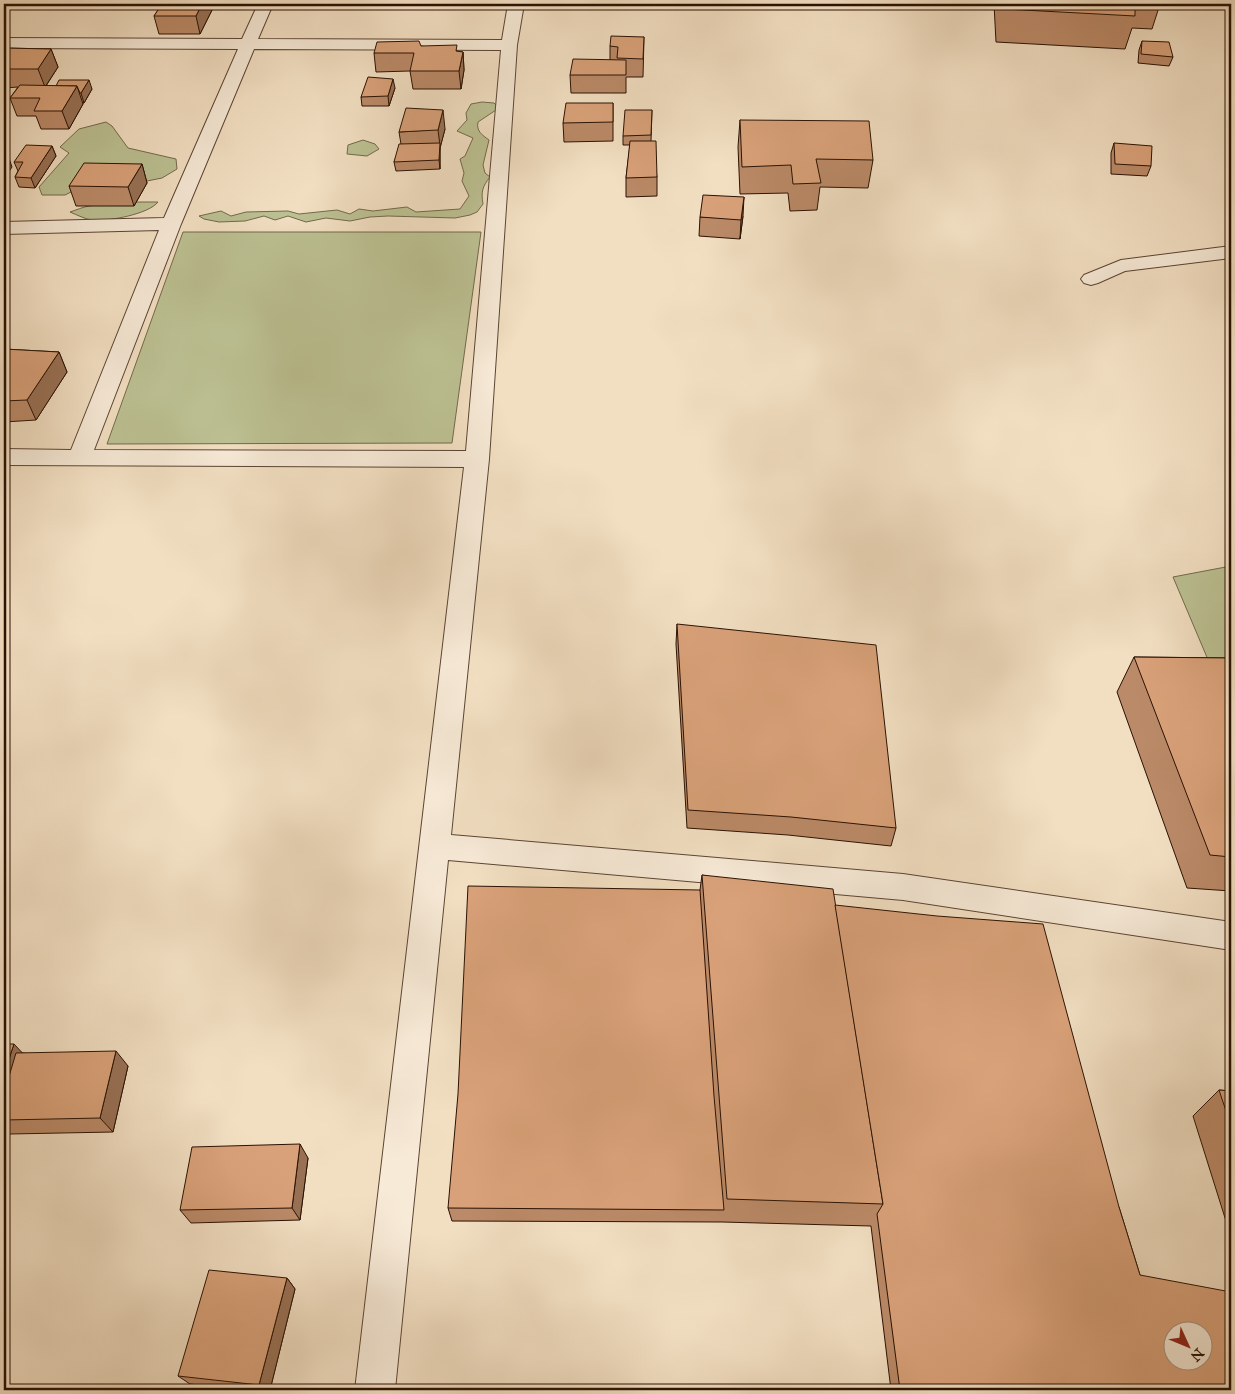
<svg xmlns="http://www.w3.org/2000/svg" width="1235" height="1394" viewBox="0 0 1235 1394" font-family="'IM FELL Great Primer',serif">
  <rect width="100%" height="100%" fill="#f2dfc2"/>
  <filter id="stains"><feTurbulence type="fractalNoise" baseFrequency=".004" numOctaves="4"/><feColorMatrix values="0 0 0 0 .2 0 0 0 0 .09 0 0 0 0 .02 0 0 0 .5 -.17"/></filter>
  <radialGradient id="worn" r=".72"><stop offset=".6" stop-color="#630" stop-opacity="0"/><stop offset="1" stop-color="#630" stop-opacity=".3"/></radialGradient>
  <!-- green -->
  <g fill="#bcc193" stroke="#73694b">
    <path d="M482 102 494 103 499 108 478 122C476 131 482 135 489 140L483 165 485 173 490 177C482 187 481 192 483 204L477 212 470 215 455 218 388 216 370 217 350 221 326 218 306 222 288 216 275 220 264 216 245 221 219 222 204 219 199 216 221 211 231 216 246 212 288 211 299 214 337 210 350 214 359 209 373 211 407 207 416 212 460 209 469 196 462 181 464 173 460 159 465 156 473 138 457 131 467 120 466 113 471 104Z"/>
    <polygon points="106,122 112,126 128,148 176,159 177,169 162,178 132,184 91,182 65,195 42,195 39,187 69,153 60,147 79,129"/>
    <polygon points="363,140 375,144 379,149 367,156 347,154 348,145"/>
    <path d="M137 202H158C149 214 107 222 92 220 85 219 77 215 70 212 76 210 83 207 89 206 106 203 122 209 137 202Z"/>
    <polygon points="183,232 481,232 452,443 107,444"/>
    <polygon points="1231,566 1231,714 1173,577"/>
  </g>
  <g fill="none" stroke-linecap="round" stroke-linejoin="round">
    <!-- street casing -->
    <g stroke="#5c4433" stroke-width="2">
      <g id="street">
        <path d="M258 4H273L258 39 502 40 508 4H524L517 45 489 459 451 835 903 874 1231 922V950L903 900 448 860 395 1390H355L464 467 4 465V449L71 450 159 230 4 234V222L164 218 238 49 4 48V38L242 39ZM254 49 501 50 466 451 94 450 181 224Z"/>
        <polygon points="1231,246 1231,258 1125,271 1098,283 1091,285 1084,283 1081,279 1084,275 1121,260"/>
      </g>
    </g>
    <!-- street -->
    <use href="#street" fill="#f7ead7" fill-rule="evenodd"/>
  </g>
  <!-- wall -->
  <g fill="#bb8a68" stroke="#2a1103">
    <polygon points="162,4 211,4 212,10 200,34 159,34 154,16"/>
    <polygon points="994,4 1160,4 1152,29 1132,28 1125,49 996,42"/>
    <polygon points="644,37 643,77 626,77 626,93 571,93 570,75 610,60 610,46"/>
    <polygon points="1142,41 1173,57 1169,66 1138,63 1139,50"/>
    <polygon points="421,46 463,52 464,70 461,89 413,89 410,71 376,72 374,53"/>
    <polygon points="4,48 51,49 58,67 46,86 92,89 84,103 83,103 83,104 69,129 41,129 36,116 17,116 10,98 18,87 4,88"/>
    <polygon points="395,88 389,106 362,106 361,97"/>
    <polygon points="613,103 613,141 564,142 563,123"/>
    <polygon points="652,110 651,141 657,177 657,196 626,197 626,178 630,145 623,145 623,136"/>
    <polygon points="740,120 873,160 868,188 820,187 817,210 790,211 788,193 740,194 738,147"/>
    <polygon points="445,129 440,148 440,169 396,171 394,162 401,144 399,132"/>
    <polygon points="1114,143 1151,166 1147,176 1111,174 1111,153"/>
    <polygon points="52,146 56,156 35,188 19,187 15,177 18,171 14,162"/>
    <polygon points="142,164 147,183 134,206 76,206 69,186"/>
    <polygon points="743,216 740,239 699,236 700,217"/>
    <polygon points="1231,299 1231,309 1229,305"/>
    <polygon points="4,349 59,352 67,372 36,420 4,422"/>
    <polygon points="677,624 896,828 891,846 788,835 687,828 676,644"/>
    <polygon points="1134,657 1231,658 1231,891 1187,888 1117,692"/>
    <polygon points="702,875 835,905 1119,1207 1140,1275 1231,1390 891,1390 871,1226 722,1222 452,1221 448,1208 700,890"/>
    <polygon points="4,1044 23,1053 128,1066 113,1132 10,1134 4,1128"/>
    <polygon points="1219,1090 1231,1091 1231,1237 1193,1116"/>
    <polygon points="308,1158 300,1220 191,1223 180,1210"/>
    <polygon points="287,1278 295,1289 270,1390 241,1390 190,1384 178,1376"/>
  </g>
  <!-- shaded-wall -->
  <g fill="#987155" stroke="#2a1103">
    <polygon points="202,4 211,4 212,10 200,34 196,16"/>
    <polygon points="51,49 58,67 45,87 38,69"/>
    <polygon points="463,52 464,70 461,89 459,71"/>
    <polygon points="393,79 395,88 389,106 388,96"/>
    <polygon points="89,80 92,89 84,103 81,93"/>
    <polygon points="77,86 83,104 69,129 62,111"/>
    <polygon points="443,110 445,129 440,148 440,169 439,160 440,146 438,130"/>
    <polygon points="4,144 12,167 4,179"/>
    <polygon points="52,146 56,156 35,188 31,178"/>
    <polygon points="142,164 147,183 134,206 128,187"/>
    <polygon points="744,197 743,216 740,239 741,220"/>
    <polygon points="59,352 67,372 36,420 27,400"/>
    <polygon points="14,1044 28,1059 7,1120 4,1117 4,1074"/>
    <polygon points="116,1051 128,1066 113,1132 100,1118"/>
    <polygon points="300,1144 308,1158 300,1220 292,1208"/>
    <polygon points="287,1278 295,1289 270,1390 266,1390 259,1385"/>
  </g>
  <!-- building -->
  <g fill="#d9a179" stroke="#2a1103" fill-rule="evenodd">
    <polygon points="162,4 202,4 196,16 154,16"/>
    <polygon points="1003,4 1135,4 1135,16 1004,9"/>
    <polygon points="611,36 644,37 643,59 617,58 618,47 610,46"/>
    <polygon points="419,41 421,46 457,45 456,51 463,52 459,71 410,71 414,53 374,53 377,42"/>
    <polygon points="1142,41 1169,42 1173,57 1141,54"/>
    <polygon points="4,48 51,49 38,69 4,69"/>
    <polygon points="573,59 626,60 626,75 570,75"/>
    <polygon points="368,77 393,79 388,96 361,97"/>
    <polygon points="59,80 89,80 81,93 80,93 77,86 56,86"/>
    <polygon points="20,85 77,86 62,111 34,111 40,98 10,98"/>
    <polygon points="566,103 613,103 613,122 563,123"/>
    <polygon points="406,108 443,110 438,130 399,132"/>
    <polygon points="625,110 652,110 651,135 623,136"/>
    <polygon points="740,120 869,121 873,160 816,159 821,183 793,184 791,165 742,167"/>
    <polygon points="630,141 656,141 657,177 626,178"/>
    <polygon points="440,143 439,160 394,162 399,144"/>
    <polygon points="1114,143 1152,146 1151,166 1115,164"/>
    <polygon points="26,145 52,146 31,178 15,177 23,162 14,162"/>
    <polygon points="84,163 142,164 128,187 69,186"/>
    <polygon points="703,195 744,197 741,220 700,217"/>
    <polygon points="4,349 59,352 27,400 4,401"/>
    <polygon points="677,624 876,645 896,828 791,817 688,810"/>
    <polygon points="1134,657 1231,658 1231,857 1210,855"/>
    <polygon points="702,875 833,889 883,1204 727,1199"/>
    <polygon points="468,886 700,890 714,1096 724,1210 448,1208 458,1094"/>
    <path d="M835 905 937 916 1043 924 1119 1207 1140 1275 1231 1292V1390H900L877 1214 883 1204ZM1172 1332H1202V1362H1172Z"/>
    <polygon points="4,1044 14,1044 4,1074"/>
    <polygon points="116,1051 100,1118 4,1120 4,1093 16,1053"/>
    <polygon points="1219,1090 1231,1091 1231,1126"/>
    <polygon points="300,1144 292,1208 180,1210 192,1147"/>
    <polygon points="209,1270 287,1278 259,1385 178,1376"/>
  </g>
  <!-- margin -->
  <rect width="1235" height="1394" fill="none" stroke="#f2dfc2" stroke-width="20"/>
  <rect x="5" y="5" width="1225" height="1384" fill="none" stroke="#2a1103" stroke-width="2.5"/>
  <rect x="10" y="10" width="1215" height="1374" fill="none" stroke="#2a1103"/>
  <!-- north arrow -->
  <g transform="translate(1188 1346) rotate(134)"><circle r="24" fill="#f7ead7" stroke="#a59382"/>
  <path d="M0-4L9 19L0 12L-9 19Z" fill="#8f2418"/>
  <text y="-8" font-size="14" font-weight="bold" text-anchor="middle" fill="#2a1103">N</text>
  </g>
  <rect width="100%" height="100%" filter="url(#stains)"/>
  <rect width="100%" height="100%" fill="url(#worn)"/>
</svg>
